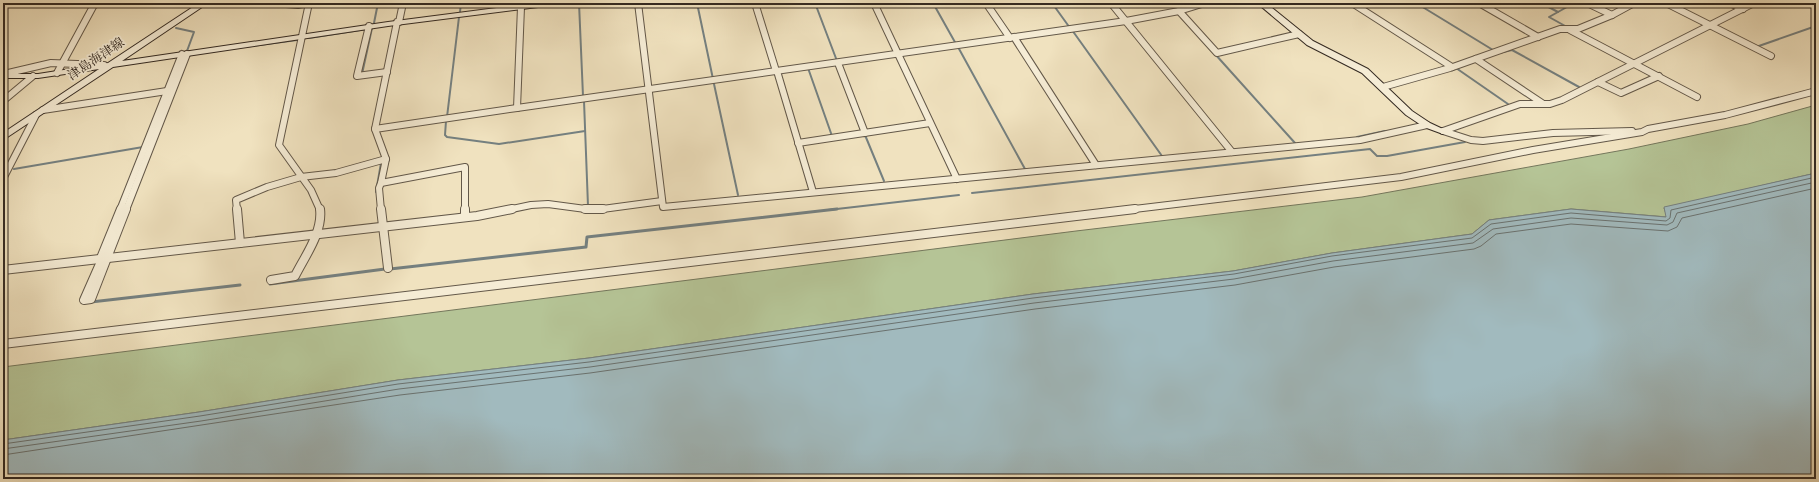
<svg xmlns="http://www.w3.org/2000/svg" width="1819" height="482" viewBox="0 0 1819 482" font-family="'IM FELL Double Pica','Noto Serif JP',serif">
  <rect width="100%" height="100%" fill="#f0e2bf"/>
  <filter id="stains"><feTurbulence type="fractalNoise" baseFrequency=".005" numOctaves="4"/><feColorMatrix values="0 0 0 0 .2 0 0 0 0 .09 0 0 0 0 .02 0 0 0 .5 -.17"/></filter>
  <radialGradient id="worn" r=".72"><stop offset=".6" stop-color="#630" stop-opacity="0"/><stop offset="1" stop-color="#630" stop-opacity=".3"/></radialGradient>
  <!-- green -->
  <polygon fill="#b5c496" stroke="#74775c" points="1816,105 1816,173 1664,208 1667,217 1571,209 1489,220 1472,234 1332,253 1233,271 1033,294 589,358 398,380 199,412 3,440 3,367 1076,231 1362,197 1629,149 1748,124"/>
  <!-- water -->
  <polygon fill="#a1babe" stroke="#758080" points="1816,173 1816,479 3,479 3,440 199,412 398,380 589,358 1033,294 1233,271 1332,253 1472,234 1489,220 1571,209 1666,217 1664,207"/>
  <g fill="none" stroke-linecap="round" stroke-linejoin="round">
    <!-- shore -->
    <g stroke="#6a7270" stroke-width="1">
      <polyline points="3,444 200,416 398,384 589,362 1033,298 1234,274 1332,256 1472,238 1491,224 1571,213 1666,221 1670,218 1671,210 1816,177"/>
      <polyline points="3,449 201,421 399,389 590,367 1034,303 1234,279 1333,261 1473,243 1493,229 1571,218 1667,225 1673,222 1677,213 1816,182"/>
      <polyline points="3,455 400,395 590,373 1035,309 1235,285 1334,267 1474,249 1481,246 1496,234 1571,224 1668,231 1677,227 1682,218 1816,188"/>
    </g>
    <!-- stream-far1 -->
    <g stroke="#758080" stroke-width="2">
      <polyline points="579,3 583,96"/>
      <polyline points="697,3 713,79"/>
      <polyline points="815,3 837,61"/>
      <polyline points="933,3 956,44"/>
      <polyline points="1052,3 1070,28"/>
      <polyline points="1170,3 1177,10"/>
      <polyline points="1266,3 1272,7"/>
      <polyline points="1416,3 1493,50"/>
      <polyline points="1541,3 1558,12 1549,17 1567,27"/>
      <polyline points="552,5 568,3"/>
      <polyline points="460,12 461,3"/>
      <polyline points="1558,12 1574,3"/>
      <polyline points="374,23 378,3"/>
      <polyline points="176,28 194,32 187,51"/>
      <polyline points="1072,30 1162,156"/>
      <polyline points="309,38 367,29"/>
      <polyline points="244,47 297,40"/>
      <polyline points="958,47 1025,169"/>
      <polyline points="1756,47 1816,26"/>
      <polyline points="1499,53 1512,50 1579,87"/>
      <polyline points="1215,54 1295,143"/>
      <polyline points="808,68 832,136"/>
      <polyline points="1456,68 1508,104"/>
      <polyline points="362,74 372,28"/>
      <polyline points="714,84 738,195"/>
      <polyline points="584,101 588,206"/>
      <polyline points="447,117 459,17"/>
      <polyline points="446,121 445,135 447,137 499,144 585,131"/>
      <polyline points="865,135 884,181"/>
      <polyline points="1357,137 1385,131"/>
      <polyline points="14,169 143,147"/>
      <polyline points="376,192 381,163"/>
      <polyline points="972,193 1370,149 1377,156 1387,156 1465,142"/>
      <polyline points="828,210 959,195"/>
    </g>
    <!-- stream -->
    <g stroke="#758080" stroke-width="3">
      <polyline points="390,269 586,247 587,237 837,209"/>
      <polyline points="270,284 385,269 385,267"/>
      <polyline points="91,302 240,285"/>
    </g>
    <!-- street-far1 casing -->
    <g stroke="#635849" stroke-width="8">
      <g id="street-far1">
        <polyline points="274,3 298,5 309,3"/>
        <polyline points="309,3 279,145 311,190 320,210"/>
        <polyline points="638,3 663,207 1360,140 1427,125"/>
        <polyline points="755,3 776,71"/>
        <polyline points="874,3 957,179"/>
        <polyline points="986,3 1010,38"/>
        <polyline points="1111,3 1232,152"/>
        <polyline points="1352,3 1452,67"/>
        <polyline points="1479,3 1538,37"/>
        <polyline points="1587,3 1612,15"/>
        <polyline points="1666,3 1771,56"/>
        <polyline points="1730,3 1743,9"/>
        <polyline points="1811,3 1816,5"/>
        <polyline points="521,7 517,108 1126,21 1179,11 1205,3"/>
        <polyline points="1179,11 1217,53 1299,34"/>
        <polyline points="397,22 375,129 386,159 381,183 465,167 465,210"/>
        <polyline points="399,22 403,3"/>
        <polyline points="369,26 357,76 387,72"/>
        <polyline points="1570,30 1697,97"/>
        <polyline points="1014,37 1096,165"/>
        <polyline points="1476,59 1542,103"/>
        <polyline points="838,63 865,133"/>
        <polyline points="777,71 813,192"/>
        <polyline points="57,73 95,3"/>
        <polyline points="4,74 51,63 104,65"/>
        <polyline points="1598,82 1621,93 1659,76"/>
        <polyline points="1383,87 1450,68 1560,29 1578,29 1612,15 1634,3"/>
        <polyline points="3,101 33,76"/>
        <polyline points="43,110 167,91"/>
        <polyline points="375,129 517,108"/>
        <polyline points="1443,131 1520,104 1550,104 1562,100 1754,3"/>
        <polyline points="1443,131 1471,140 1483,141 1553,133 1632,131"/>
        <polyline points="798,143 930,123"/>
        <polyline points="3,179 36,115"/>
        <polyline points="381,183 379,188 381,210"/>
        <polyline points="120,210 182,54"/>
        <polyline points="126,210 187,54"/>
        <polyline points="237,210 236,200 267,187 301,177 336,173 386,159"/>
        <polyline points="507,210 531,205 548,204 593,210"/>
        <polyline points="595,210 662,201"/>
        <polyline points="1126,210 1401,177 1533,150 1642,132 1648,129 1725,115 1816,91"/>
      </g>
    </g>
    <!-- street casing -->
    <g stroke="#635849" stroke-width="10">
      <g id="street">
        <polyline points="237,209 240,243"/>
        <polyline points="381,209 388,268"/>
        <polyline points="465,209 465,217"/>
        <polyline points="585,209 603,209"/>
        <polyline points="101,258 121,209"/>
        <polyline points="104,264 99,266 84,300 91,299 126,209"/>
        <polyline points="3,270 477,216 512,209"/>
        <path d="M271 280 295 276C305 256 323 232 320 209"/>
        <polyline points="3,344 1135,209"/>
      </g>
    </g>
    <!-- secondary casing -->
    <g stroke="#342a22" stroke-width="2">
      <g id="secondary">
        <polygon points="199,3 208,3 122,61 388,22 536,3 558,3 554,5 388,26 113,67 3,140 3,133 99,69 38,78 3,78 3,74 38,74 108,63"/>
        <polygon points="1257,3 1266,3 1313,41 1368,69 1412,111 1430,123 1447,131 1443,134 1424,127 1406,115 1362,73 1307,45"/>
      </g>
    </g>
    <!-- street-far1 -->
    <use href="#street-far1" stroke="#f5ecd5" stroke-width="6"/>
    <!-- street -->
    <use href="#street" stroke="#f5ecd5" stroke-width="8"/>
    <!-- secondary -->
    <use href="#secondary" fill="#f5ecd5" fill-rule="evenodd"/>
  </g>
  <g text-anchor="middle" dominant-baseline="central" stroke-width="3.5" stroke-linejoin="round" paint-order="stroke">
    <!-- street labels -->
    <g font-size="13" fill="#342a22" stroke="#f5ecd5">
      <text transform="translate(96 59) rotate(-34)">津島海津線</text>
    </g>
  </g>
  <!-- margin -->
  <rect width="1819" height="482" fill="none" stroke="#f0e2bf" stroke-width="16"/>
  <rect x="4" y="4" width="1811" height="474" fill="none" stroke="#342a22" stroke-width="2"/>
  <rect x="8" y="8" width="1803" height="466" fill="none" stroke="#342a22"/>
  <rect width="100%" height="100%" filter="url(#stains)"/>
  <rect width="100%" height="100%" fill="url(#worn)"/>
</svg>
